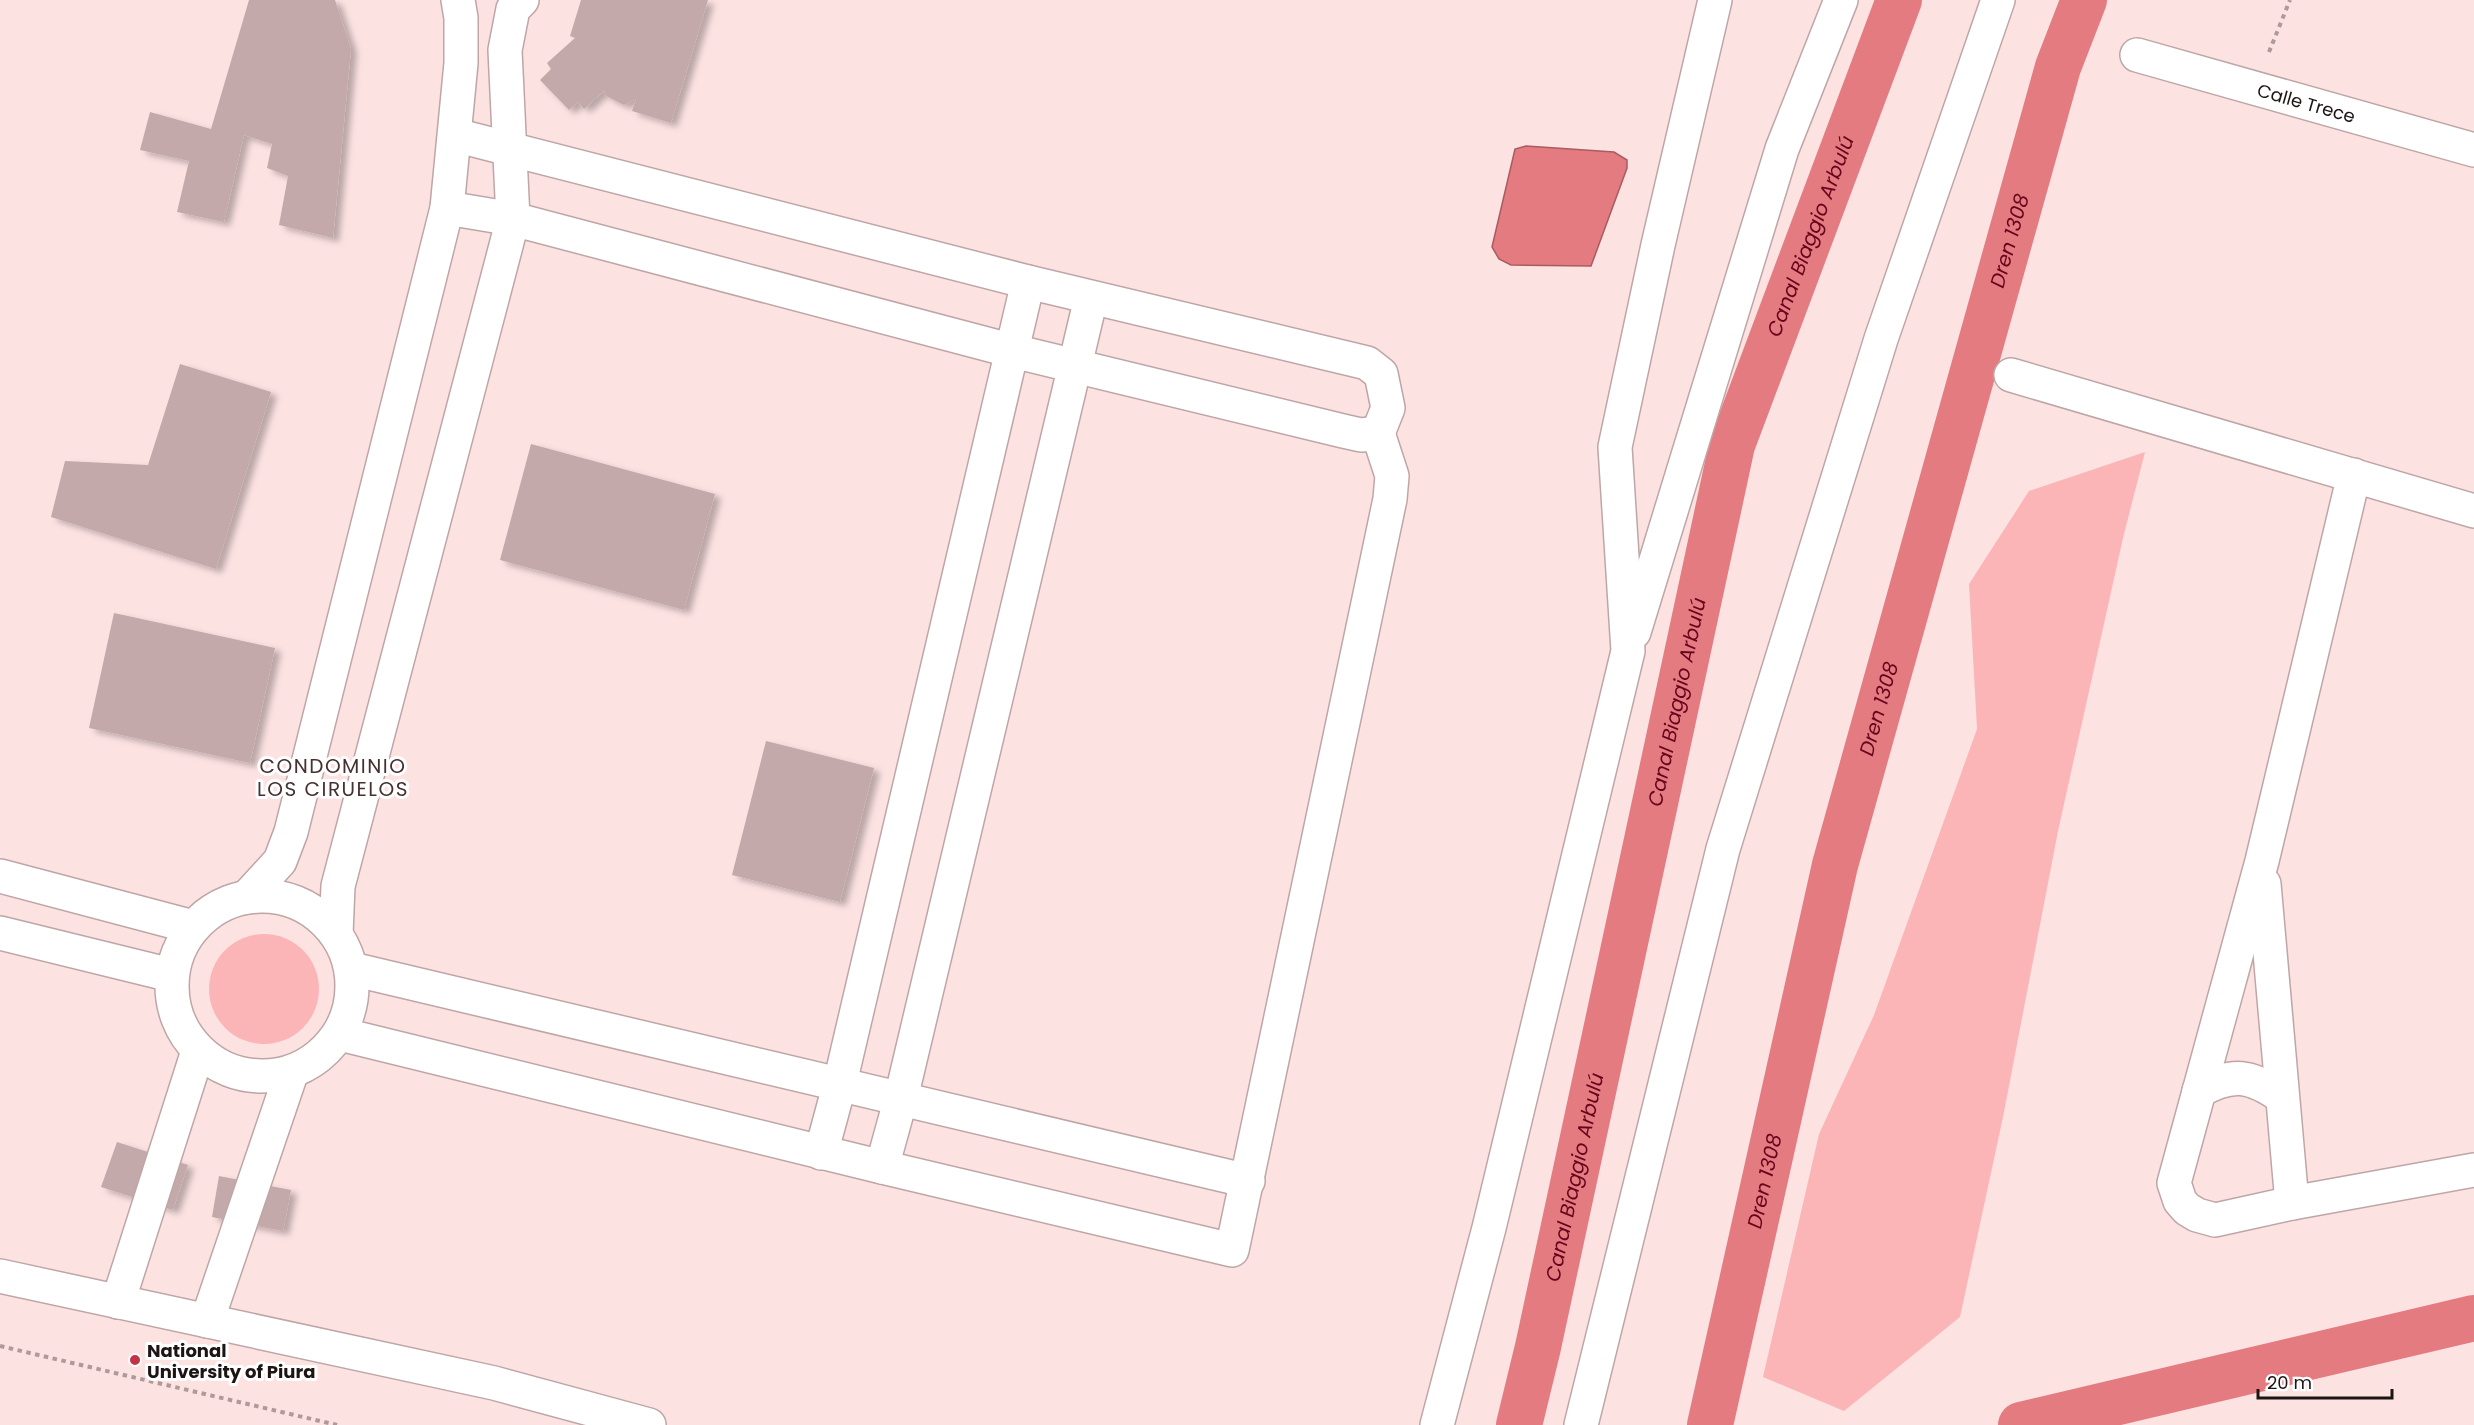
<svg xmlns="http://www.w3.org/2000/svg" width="2474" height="1425" viewBox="0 0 2474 1425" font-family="Poppins,sans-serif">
  <defs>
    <filter id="shadow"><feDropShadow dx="6" dy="4" stdDeviation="3" flood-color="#0004"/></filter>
  </defs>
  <rect width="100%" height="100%" fill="#fde2e2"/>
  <!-- green -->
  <g fill="#fcb5b7">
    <polygon points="2145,452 2123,538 2058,831 2003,1117 1960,1317 1844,1411 1763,1377 1819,1134 1874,1015 1977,729 1969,584 2029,491"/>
    <circle cx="264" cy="989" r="55"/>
  </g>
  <!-- water -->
  <polygon fill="#e37b81" stroke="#a85c60" stroke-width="1.5" points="1526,146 1614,152 1627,160 1627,168 1591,266 1511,265 1499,259 1492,247 1515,149"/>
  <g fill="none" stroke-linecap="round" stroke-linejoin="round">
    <!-- canal -->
    <g stroke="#e37b81" stroke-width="46">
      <path id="s1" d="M1519 1425 1538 1347 1732 445 1899 0"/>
      <path id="s2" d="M1710 1425 1835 865 2058 67 2084 0"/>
      <polyline points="2021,1425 2474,1318"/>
    </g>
  </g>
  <!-- building -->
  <g fill="#c3a9a9" filter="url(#shadow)">
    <polygon points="249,0 335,0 351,49 333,238 279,225 288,176 267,168 272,144 244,135 224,222 177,212 189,161 140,150 150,112 211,129"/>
    <polygon points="581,0 708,0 671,123 632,111 636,99 624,105 606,96 604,91 584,109 578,102 569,110 540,80 551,69 547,63 575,38 570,36"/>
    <polygon points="180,364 271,392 216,569 51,517 65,461 148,465"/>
    <polygon points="531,444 715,494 684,610 500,560"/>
    <polygon points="114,613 275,648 250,763 89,728"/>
    <polygon points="766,741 874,768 840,902 732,875"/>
    <polygon points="117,1142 188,1165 173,1210 101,1187"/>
    <polygon points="219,1176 291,1190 283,1231 212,1217"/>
  </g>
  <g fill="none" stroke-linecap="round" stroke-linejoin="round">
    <!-- minor casing -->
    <g stroke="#bfa6a6" stroke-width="36">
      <g id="minor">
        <path id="s3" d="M2137 55 2474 150"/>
        <polyline points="447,208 513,219 1013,351 1343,431 1361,435 1378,433 1388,408 1381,374 1367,363 1028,282 455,135"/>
        <polyline points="2011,375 2474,511"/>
        <polyline points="2354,475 2262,861 2174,1183 2180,1201 2187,1209 2197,1215 2215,1220 2292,1203 2474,1170"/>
        <polyline points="1634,632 1782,149 1841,0"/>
        <polyline points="0,876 193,927"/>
        <polyline points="2264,884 2292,1203"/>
        <circle cx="262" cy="986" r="90"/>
        <polyline points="247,897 280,861 291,832 447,208 461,63 461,18 458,0"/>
        <polyline points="0,933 171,975"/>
        <polyline points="336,934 338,886 513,219 505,50 513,9 522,0"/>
        <polyline points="352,969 1248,1181"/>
        <polyline points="340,1034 882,1167 1232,1250 1390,499 1392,476 1378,433"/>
        <path d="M2199 1091C2232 1072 2251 1075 2282 1097"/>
        <polyline points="821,1153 840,1083 1028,282"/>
        <polyline points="882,1167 901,1098 1091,298"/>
        <polyline points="0,1276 494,1383 649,1425"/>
        <polyline points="118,1302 198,1051"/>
        <polyline points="207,1321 291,1074"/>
        <polyline points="1437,1425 1489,1228 1628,651 1615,447 1658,245 1715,0"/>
        <polyline points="1581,1425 1723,849 1881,339 1998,0"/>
      </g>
    </g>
    <!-- path -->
    <g stroke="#ae9a9a" stroke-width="4" stroke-dasharray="4.5 4.5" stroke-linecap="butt">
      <polyline points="2269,52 2290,0"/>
      <polyline points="0,1346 337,1425"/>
    </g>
    <!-- minor -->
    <use href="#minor" stroke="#fff" stroke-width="33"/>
  </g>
  <!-- markers -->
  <circle fill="#c33348" stroke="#fff" stroke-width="2" cx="135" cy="1360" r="6"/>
  <g text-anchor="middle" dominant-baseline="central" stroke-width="6" stroke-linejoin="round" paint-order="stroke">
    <!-- street labels -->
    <g font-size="18" fill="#1d1414" stroke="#fff">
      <text stroke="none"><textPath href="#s3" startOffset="176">Calle Trece</textPath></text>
    </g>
    <!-- poi labels -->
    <g font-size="18" font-weight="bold" fill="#1d1414" stroke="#fff" text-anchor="start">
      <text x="147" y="1350">National<tspan x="147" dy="21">University of Piura</tspan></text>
    </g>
    <!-- water labels -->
    <g font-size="20" font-style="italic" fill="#67041c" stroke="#fff">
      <text stroke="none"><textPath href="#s1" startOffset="1226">Canal Biaggio Arbulú</textPath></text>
      <text stroke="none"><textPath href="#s2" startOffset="1222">Dren 1308</textPath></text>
      <text stroke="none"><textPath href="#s1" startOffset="740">Canal Biaggio Arbulú</textPath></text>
      <text stroke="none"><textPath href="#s2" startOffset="736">Dren 1308</textPath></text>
      <text stroke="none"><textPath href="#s1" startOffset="254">Canal Biaggio Arbulú</textPath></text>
      <text stroke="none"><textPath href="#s2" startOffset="250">Dren 1308</textPath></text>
    </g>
    <!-- neighbourhood labels -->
    <g font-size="20" letter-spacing="1.5" fill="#463132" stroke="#fff">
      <text x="333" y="766">CONDOMINIO<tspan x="333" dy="23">LOS CIRUELOS</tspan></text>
    </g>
  </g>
  <!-- scale -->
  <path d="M2258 1389v9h134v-9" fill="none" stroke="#1d1414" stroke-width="3"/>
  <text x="2267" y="1389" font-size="18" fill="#1d1414" stroke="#ffffff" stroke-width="4.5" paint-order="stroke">20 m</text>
</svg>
